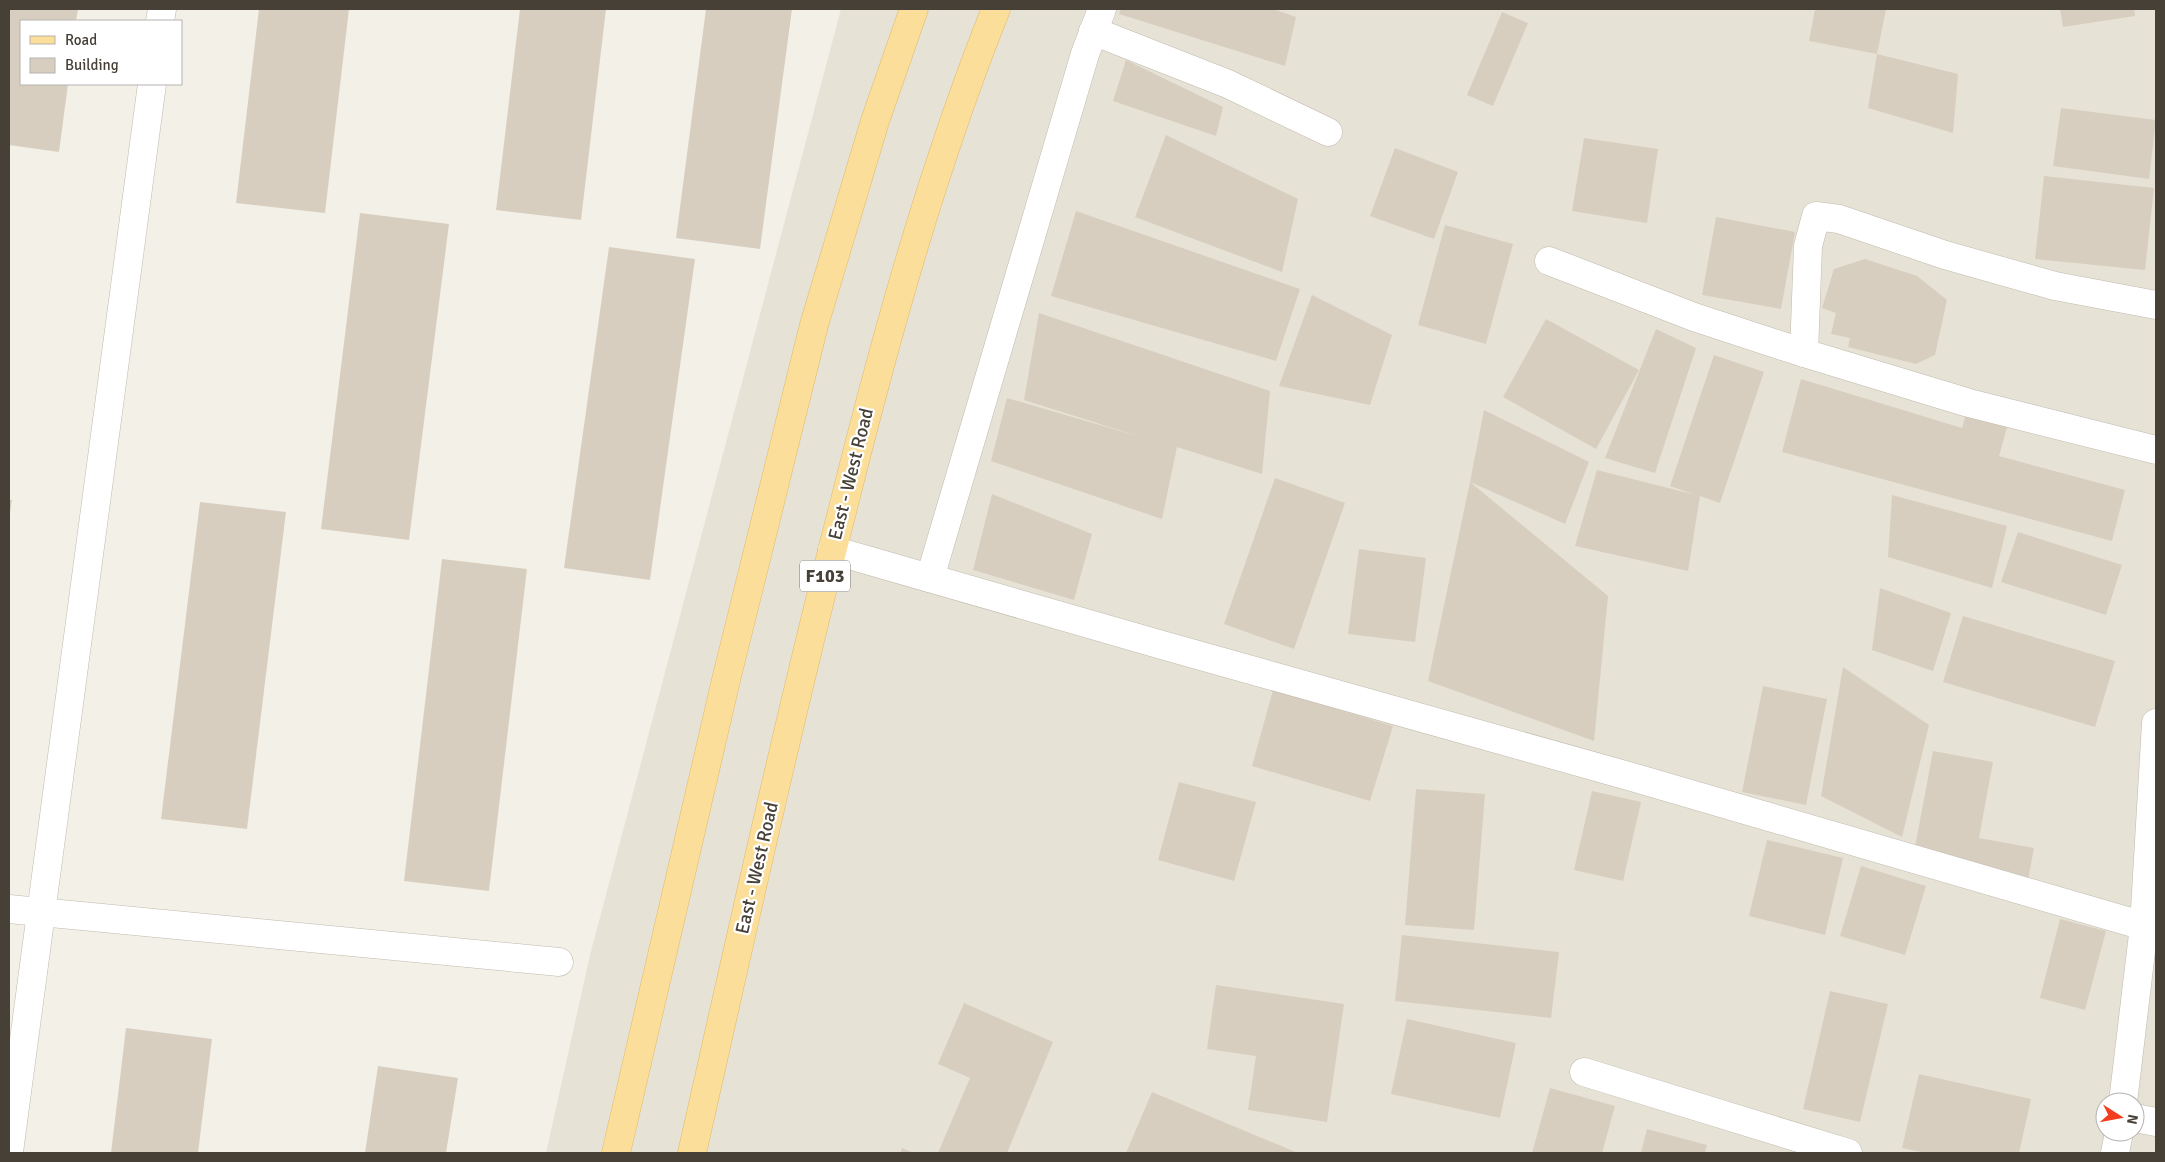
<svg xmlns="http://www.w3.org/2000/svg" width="2165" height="1162" viewBox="0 0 2165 1162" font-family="Signika,sans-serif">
  <rect width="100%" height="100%" fill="#f3f0e8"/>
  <!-- residential -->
  <path fill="#e7e2d6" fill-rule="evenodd" d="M841 9H2156V1153H546L590 955ZM2105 1102H2135V1132H2105Z"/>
  <!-- building -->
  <g fill="#d8cec0">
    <polygon points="9,9 78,9 76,21 21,21 21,84 68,84 59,152 9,145"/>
    <polygon points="259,9 349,9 325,213 236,203"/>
    <polygon points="520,9 606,9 581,220 496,210"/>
    <polygon points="706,9 792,9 760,249 676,238"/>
    <polygon points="1121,9 1273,9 1296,17 1285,66 1119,14"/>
    <polygon points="1815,9 1886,9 1877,54 1958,74 1953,133 1868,108 1877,54 1809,41"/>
    <polygon points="2060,9 2134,9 2135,16 2063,27"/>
    <polygon points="1502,12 1528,23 1493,106 1467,95"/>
    <polygon points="1126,60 1223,107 1216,136 1113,101"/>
    <polygon points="2061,108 2156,120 2149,179 2053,166"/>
    <polygon points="1166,135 1298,199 1282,272 1135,217"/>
    <polygon points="1584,138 1658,149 1647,223 1572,211"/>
    <polygon points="1395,148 1458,172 1434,239 1370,216"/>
    <polygon points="2044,176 2154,188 2145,270 2035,259"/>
    <polygon points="1076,211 1300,289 1276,361 1051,296"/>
    <polygon points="360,213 449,224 409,540 321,529"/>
    <polygon points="1716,217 1795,232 1781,309 1702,295"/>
    <polygon points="1445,225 1513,244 1486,344 1418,325"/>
    <polygon points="609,247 695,259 650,580 564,568"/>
    <polygon points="1865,259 1917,276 1947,300 1935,355 1916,364 1848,347 1850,338 1831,334 1836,313 1822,308 1834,269"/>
    <polygon points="1312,295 1392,335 1370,405 1279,386"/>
    <polygon points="1039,313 1270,391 1262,474 1177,447 1162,519 991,461 1007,398 1141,437 1024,400"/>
    <polygon points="1546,319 1639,370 1596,449 1503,397"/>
    <polygon points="1656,329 1696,348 1655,473 1605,458"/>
    <polygon points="1714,355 1764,372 1720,503 1700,496 1688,571 1575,546 1597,470 1696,495 1670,486"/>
    <polygon points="1801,379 1962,428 1966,413 2008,424 1999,456 2125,490 2112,541 1782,452"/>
    <polygon points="1484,410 1589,462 1565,524 1470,482"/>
    <polygon points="1275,478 1345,503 1294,649 1224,624"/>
    <polygon points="1470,482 1608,596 1594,741 1428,681"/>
    <polygon points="992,494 1092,534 1074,600 973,570"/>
    <polygon points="1892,495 2007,526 1992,588 1888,557"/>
    <polygon points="9,500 12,500 10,513 9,513"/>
    <polygon points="200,502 286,512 247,829 161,819"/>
    <polygon points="2018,532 2122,565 2106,615 2001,582"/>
    <polygon points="1359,549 1426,558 1415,642 1348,634"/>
    <polygon points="442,559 527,569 489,891 404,881"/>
    <polygon points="1880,588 1951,613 1933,671 1872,650"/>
    <polygon points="1963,616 2115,661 2095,727 1943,682"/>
    <polygon points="1843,667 1929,725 1902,837 1821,796"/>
    <polygon points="1763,686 1827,699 1806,805 1742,792"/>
    <polygon points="1273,690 1393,726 1370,801 1252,766"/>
    <polygon points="1933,751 1993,762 1979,838 2034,848 2028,880 1913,858"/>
    <polygon points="1179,782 1256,802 1234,881 1158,860"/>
    <polygon points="1416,789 1485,794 1474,930 1405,925"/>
    <polygon points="1592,791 1641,802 1623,881 1574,870"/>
    <polygon points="1767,840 1843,858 1825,935 1749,916"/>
    <polygon points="1861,866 1926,886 1905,955 1840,936"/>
    <polygon points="2060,919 2106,931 2085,1010 2040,998"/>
    <polygon points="1402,935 1559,952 1551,1018 1395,1001"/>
    <polygon points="1216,985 1344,1004 1327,1122 1248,1110 1256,1056 1207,1049"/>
    <polygon points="1830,991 1888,1004 1860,1122 1803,1109"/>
    <polygon points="964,1003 1053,1042 1007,1153 938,1153 970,1078 938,1064"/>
    <polygon points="1407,1019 1516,1043 1500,1118 1391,1094"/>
    <polygon points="126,1028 212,1039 198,1153 111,1153"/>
    <polygon points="378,1066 458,1078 446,1153 365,1153"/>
    <polygon points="1919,1074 2031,1099 2019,1153 1926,1153 1902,1148"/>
    <polygon points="1550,1088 1615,1106 1602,1153 1532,1153"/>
    <polygon points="1152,1092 1298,1153 1126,1153"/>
    <polygon points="1647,1129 1707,1145 1705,1153 1641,1153"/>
    <polygon points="902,1148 914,1153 900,1153"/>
  </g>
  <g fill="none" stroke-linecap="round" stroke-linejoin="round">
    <!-- minor casing -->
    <g stroke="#c1baad" stroke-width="29">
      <g id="minor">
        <polyline points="160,21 162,9"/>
        <polyline points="1093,31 1228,84 1328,132"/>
        <polyline points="1549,261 1694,317 1804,353 1969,403 2156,450"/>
        <polyline points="1804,353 1808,246 1816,216 1839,219 1945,255 2055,286 2156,305"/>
        <polyline points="832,550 1162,645 1632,777 2144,926"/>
        <polyline points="930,578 1085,54 1102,9"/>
        <polyline points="9,909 559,962"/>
        <polyline points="1584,1072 1848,1153"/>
        <polyline points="2123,1102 2144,926 2156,723"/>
        <polyline points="2135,1118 2156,1122"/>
        <polyline points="9,1152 152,84"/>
        <polyline points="2115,1153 2119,1132"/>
      </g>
    </g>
    <!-- primary casing -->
    <g stroke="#e0bb69" stroke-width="29">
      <g id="primary">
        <polyline points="616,1153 726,680 814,325 875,121 914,9"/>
        <path d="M692 1153C741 936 789 719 844 504 886 336 932 169 996 9"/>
      </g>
    </g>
    <!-- minor -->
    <use href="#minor" stroke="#fff" stroke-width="28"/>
    <!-- primary -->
    <use href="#primary" stroke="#fbde99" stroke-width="28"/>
  </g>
  <g text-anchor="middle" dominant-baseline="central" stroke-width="4.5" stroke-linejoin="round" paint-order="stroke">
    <!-- shield labels -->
    <rect fill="#fff" stroke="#7e7973" stroke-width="1" x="800" y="560.5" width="50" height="31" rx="4"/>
    <g font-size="18" font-weight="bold" fill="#464037">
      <text x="825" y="576">F103</text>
    </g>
    <!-- street labels -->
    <g font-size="19" fill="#464037" stroke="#fff">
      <text transform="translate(851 474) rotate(-76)">East - West Road</text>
      <text transform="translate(757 868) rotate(-77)">East - West Road</text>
    </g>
  </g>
  <!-- border -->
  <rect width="2165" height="1162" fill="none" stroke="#464037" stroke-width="20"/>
  <!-- legend -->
  <rect x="20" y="20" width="162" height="65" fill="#ffffff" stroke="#b5b3af"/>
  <rect x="30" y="36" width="25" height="8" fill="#fbde99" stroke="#b5b3af"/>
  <text x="65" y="45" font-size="15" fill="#464037">Road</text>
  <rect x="30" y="58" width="25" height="15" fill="#d8cec0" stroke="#b5b3af"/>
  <text x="65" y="70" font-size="15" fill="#464037">Building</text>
  <!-- north arrow -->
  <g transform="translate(2120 1117) rotate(101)"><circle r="24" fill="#ffffff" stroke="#b5b3af"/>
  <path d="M0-4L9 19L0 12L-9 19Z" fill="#f33d1f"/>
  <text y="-8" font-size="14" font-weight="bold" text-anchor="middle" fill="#464037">N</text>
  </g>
</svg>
